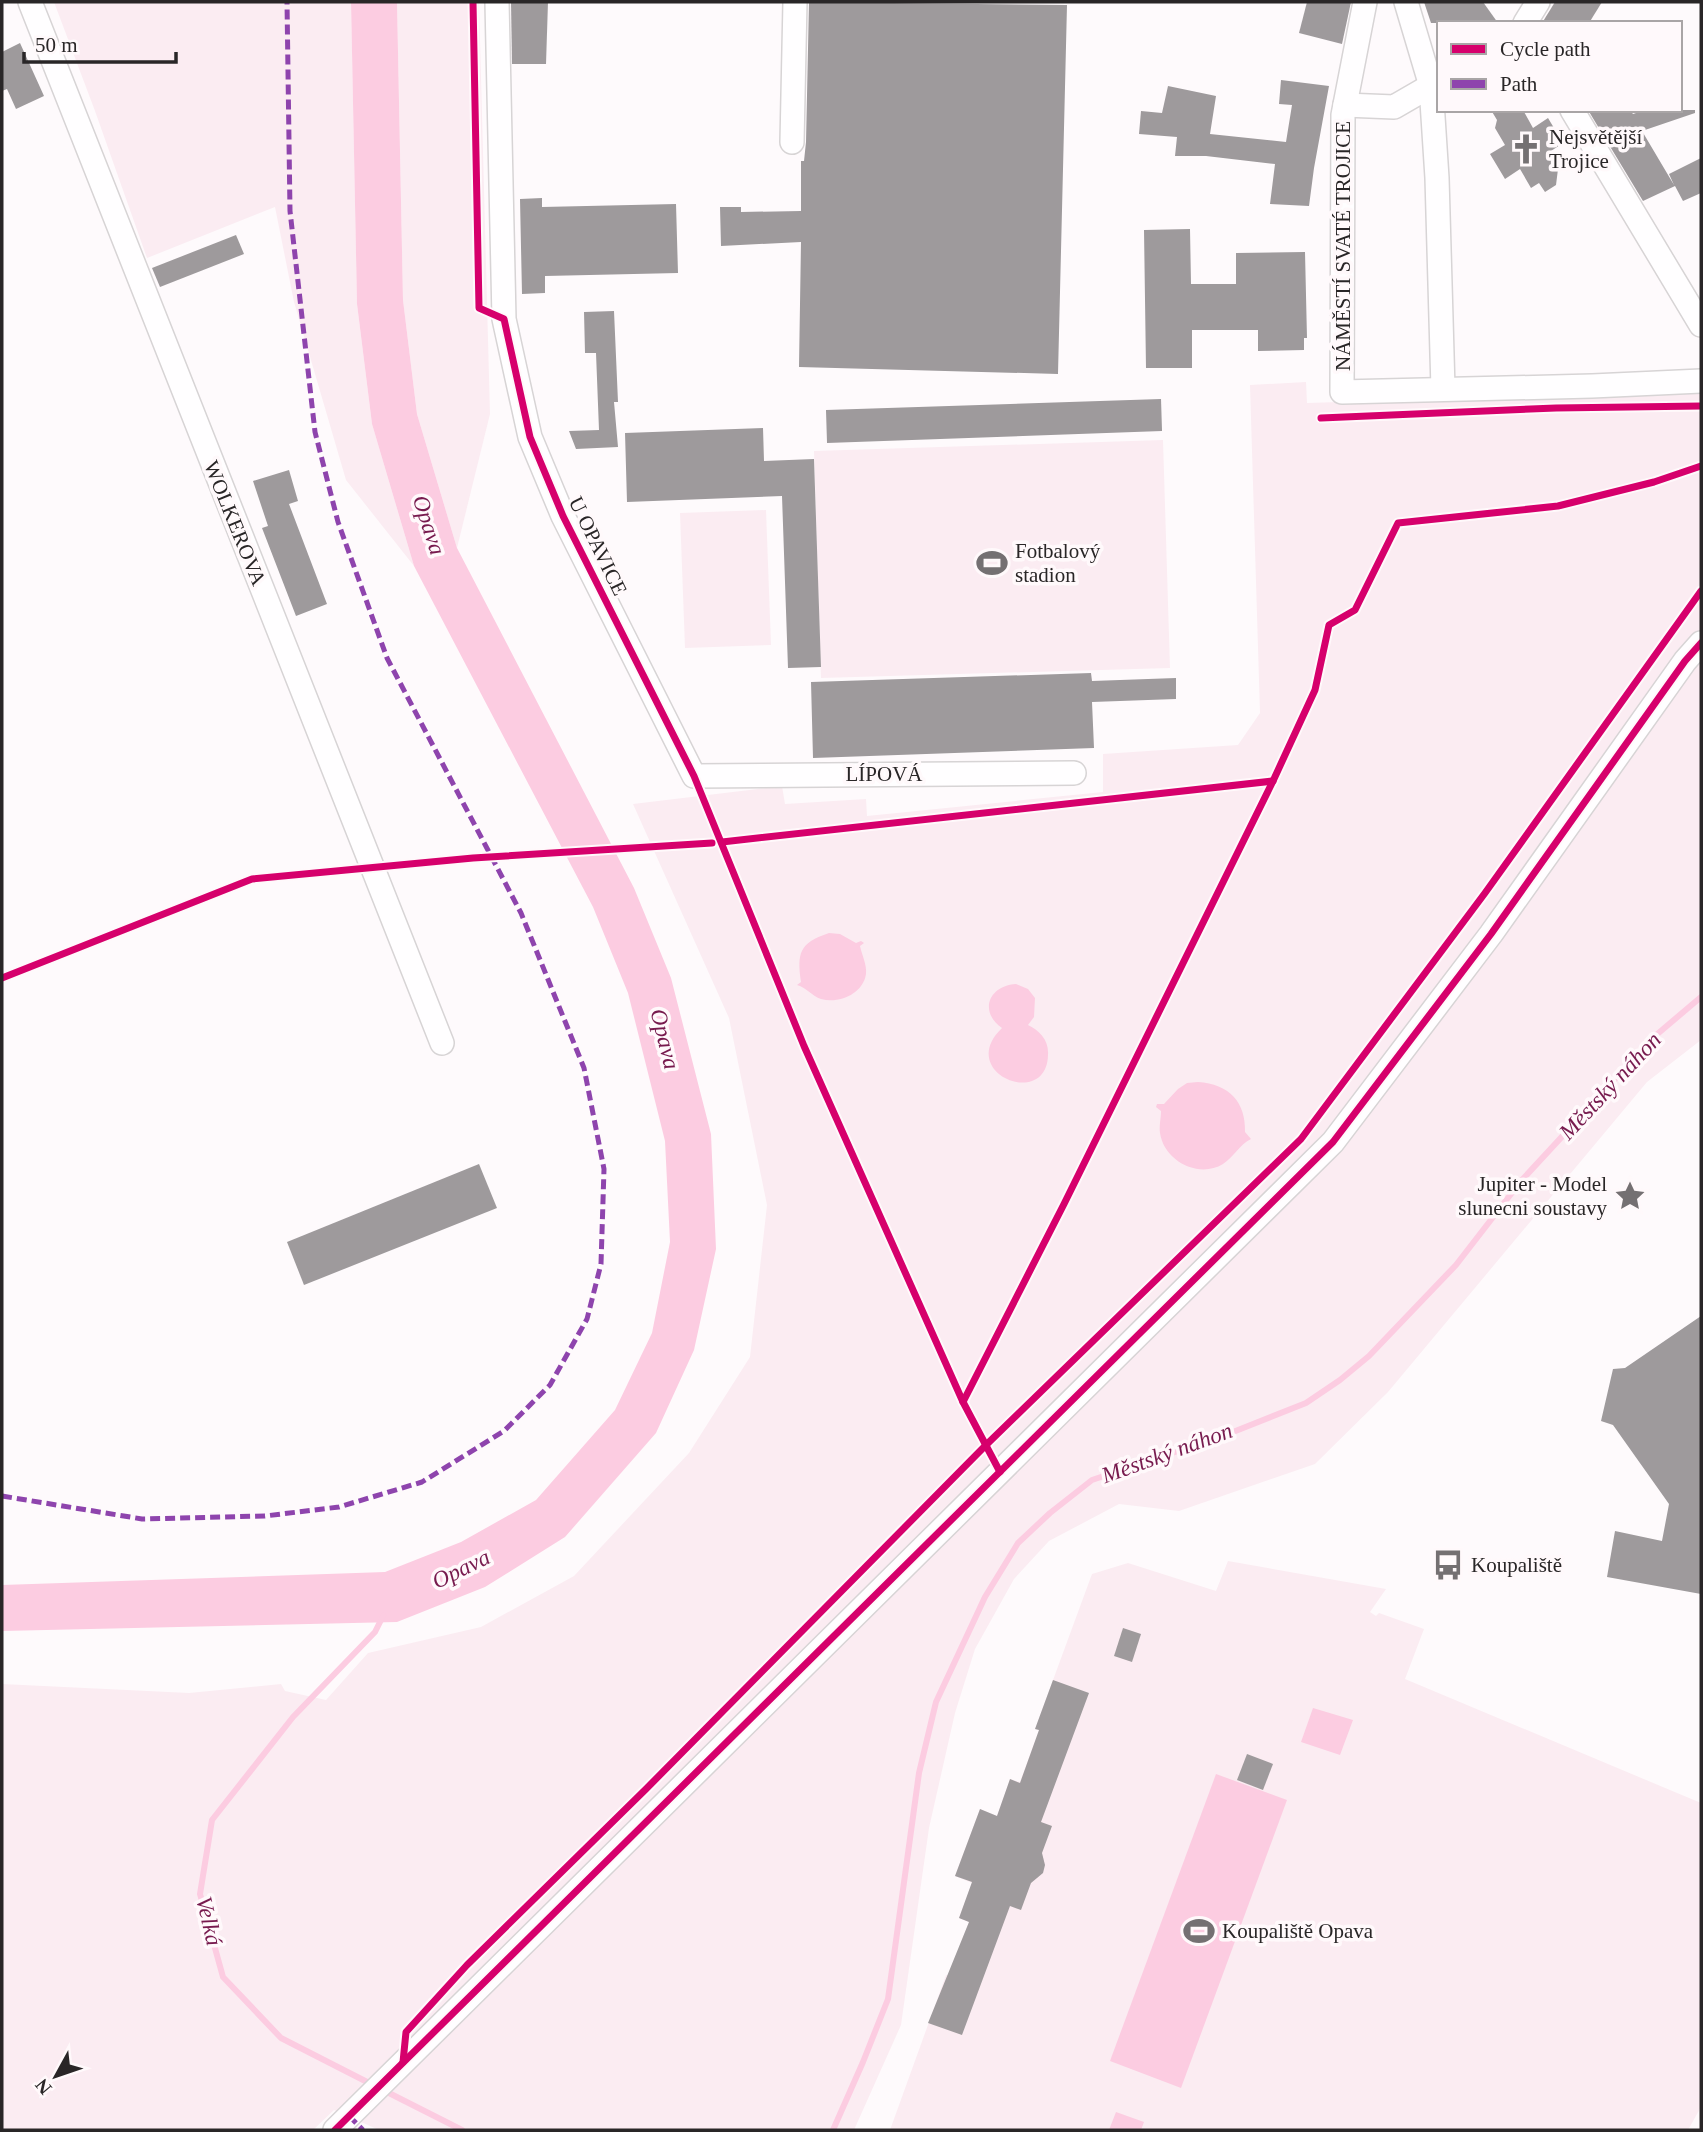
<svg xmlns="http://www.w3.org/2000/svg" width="1703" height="2132" viewBox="0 0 1703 2132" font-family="'Times New Roman',serif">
  <rect width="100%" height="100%" fill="#fefafc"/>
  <!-- green -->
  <g fill="#fbecf2">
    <polygon points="54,2 351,2 357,304 372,424 414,566 346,480 294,302 275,207 147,258 95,111"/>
    <polygon points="397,2 479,2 490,414 457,548 417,414 403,300"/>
    <polygon points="1306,382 1307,403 1701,391 1701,1040 1647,1082 1388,1392 1315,1464 1179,1511 1119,1504 1049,1541 1014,1579 975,1649 955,1713 929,1828 901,2025 854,2130 379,2130 334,2110 313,2130 2,2130 2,1684 189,1693 281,1684 285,1691 326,1700 368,1653 481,1627 574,1576 689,1453 750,1357 767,1205 729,1018 633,804 782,786 785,804 866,799 867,816 1103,792 1103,754 1238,745 1260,713 1250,385"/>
    <polygon points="1163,440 1170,668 821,678 814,451"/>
    <polygon points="766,510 771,645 685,648 680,513"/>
    <polygon points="1228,1561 1386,1589 1370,1612 1376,1616 1379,1613 1424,1629 1405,1679 1701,1803 1701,2107 1688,2130 890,2130 946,1975 949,1975 969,1922 959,1918 972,1883 955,1876 980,1809 997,1816 1010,1779 1020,1782 1039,1730 1035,1729 1092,1574 1128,1563 1216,1591"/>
  </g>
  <!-- water -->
  <g fill="#fccce1">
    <polygon points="351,2 397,2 403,300 417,414 457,548 634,888 671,978 711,1134 716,1249 694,1350 656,1433 565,1537 485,1587 397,1622 2,1631 2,1585 385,1572 461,1542 536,1500 615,1410 652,1333 670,1242 665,1141 628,993 593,907 414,566 372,424 357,304"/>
    <path d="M829 933 840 934 856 943 861 941 864 943 860 946C862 955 867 965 866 974 863 994 839 1004 821 999 812 996 807 988 797 985L801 982C797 953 799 943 829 933Z"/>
    <path d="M1016 984 1028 989 1035 998 1034 1017 1028 1025C1040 1031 1049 1040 1048 1055 1047 1110 955 1073 1002 1028 979 1012 988 986 1016 984Z"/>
    <path d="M1198 1082C1229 1084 1246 1102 1245 1132L1251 1139C1240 1144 1234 1157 1223 1164 1199 1179 1164 1161 1160 1133 1159 1126 1161 1118 1161 1111L1156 1107 1157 1104H1164L1178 1089 1187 1083Z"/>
    <polygon points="1313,1708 1353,1720 1340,1755 1301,1742"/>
    <polygon points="1216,1774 1287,1800 1181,2088 1110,2061"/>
    <polygon points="1116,2112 1144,2122 1141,2130 1109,2130"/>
  </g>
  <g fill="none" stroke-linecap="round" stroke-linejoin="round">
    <!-- stream -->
    <g stroke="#fccce1" stroke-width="6">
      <polyline points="373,2085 281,2038 223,1977 200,1894 212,1820 293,1717 375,1632 383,1616"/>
      <polyline points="383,2090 462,2130"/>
      <polyline points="833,2130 863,2062 888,1999 919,1773 936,1702 985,1597 1018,1543 1050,1513 1092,1480 1228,1434 1306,1403 1340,1380 1369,1356 1456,1265 1521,1181 1655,1036 1701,997"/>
    </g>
  </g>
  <!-- building -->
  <g fill="#9e9a9c">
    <polygon points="511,2 548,2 546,64 512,64"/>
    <polygon points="809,2 1067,5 1058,374 799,367 801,242 721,246 720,207 741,207 741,212 801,211 801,161 804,161 806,142"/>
    <polygon points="1307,2 1351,2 1342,44 1299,33"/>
    <polygon points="1424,2 1483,2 1498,23 1431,23"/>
    <polygon points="1555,2 1602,2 1589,23 1542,23"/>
    <polygon points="20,43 44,96 16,109 7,89 2,91 2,52"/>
    <polygon points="1281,80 1329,86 1314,168 1309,206 1270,204 1275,164 1206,156 1175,156 1177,137 1139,134 1141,111 1162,113 1168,86 1216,96 1210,134 1286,142 1292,105 1279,104"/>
    <polygon points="1491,110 1523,110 1533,128 1548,118 1563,143 1548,153 1558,169 1556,185 1545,192 1539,183 1531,188 1520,169 1505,179 1490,154 1505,145 1495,128 1497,120"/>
    <polygon points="1588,110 1630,110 1633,114 1645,110 1695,110 1695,113 1642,131 1674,185 1669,174 1701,158 1701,193 1683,201 1675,186 1643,201"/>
    <polygon points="542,198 542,207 676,204 678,273 545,276 545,293 522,294 520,199"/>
    <polygon points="1190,229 1191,284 1236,284 1236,253 1305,252 1307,338 1304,338 1304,350 1258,351 1258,330 1192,330 1192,368 1146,368 1144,230"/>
    <polygon points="236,235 244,254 160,287 152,268"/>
    <polygon points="614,311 618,402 614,402 618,447 576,449 569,431 599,430 596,353 585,353 584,312"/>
    <polygon points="1161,399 1162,431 827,443 826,410"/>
    <polygon points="763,428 764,461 814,459 821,667 788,668 782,496 627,502 625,433"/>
    <polygon points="289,470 298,501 289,504 327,604 296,616 262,528 268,526 253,481"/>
    <polygon points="1091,673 1092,681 1176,678 1176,699 1092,702 1094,748 813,758 811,682"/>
    <polygon points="479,1164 497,1208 304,1285 287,1242"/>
    <polygon points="1701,1316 1701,1594 1607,1577 1615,1531 1662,1541 1669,1504 1613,1425 1601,1421 1613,1369 1625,1368"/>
    <polygon points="1123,1628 1141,1634 1132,1662 1114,1656"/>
    <polygon points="1053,1680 1089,1693 1041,1822 1052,1826 1042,1853 1045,1865 1043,1873 1031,1883 1021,1910 1010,1906 962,2035 928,2023 969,1922 959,1918 972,1882 955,1876 980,1809 997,1816 1010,1779 1020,1783 1039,1730 1035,1729"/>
    <polygon points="1247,1754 1273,1764 1263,1790 1237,1780"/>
  </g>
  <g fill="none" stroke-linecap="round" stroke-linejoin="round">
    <!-- minor casing -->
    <g stroke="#d7d4d5" stroke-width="26">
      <g id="minor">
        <polyline points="30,2 442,1043"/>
        <polyline points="497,2 504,319 530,437 563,516 694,776 1074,773"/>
        <polyline points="1365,2 1343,115 1342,392 1592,386 1701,381"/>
        <polyline points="1406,2 1431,86 1437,178 1443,389"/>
        <polyline points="1525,23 1538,2"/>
        <polyline points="1345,105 1394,107 1439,81"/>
        <polyline points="1572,110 1701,325"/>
        <polyline points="792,142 795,2"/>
        <polyline points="335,2130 1333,1142 1491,934 1685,661 1701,643"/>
      </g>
    </g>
    <!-- minor -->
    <use href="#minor" stroke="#fffeff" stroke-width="23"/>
    <!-- quiet -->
    <g stroke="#8e44ad" stroke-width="5" stroke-dasharray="10 5" stroke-linecap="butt">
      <polyline points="2,1496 142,1519 265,1516 339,1507 422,1482 504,1431 550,1385 587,1319 601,1264 604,1169 584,1068 521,913 387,658 338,522 315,432 290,211 287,2"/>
      <polyline points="349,2116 363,2130"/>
    </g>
    <!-- cycleway casing -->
    <g stroke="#fff9fb" stroke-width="11">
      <g id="cycleway">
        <polyline points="473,2 479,308 504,319 530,437 563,516 694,776 804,1046 963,1402 1000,1472"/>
        <polyline points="1321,418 1556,408 1701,406"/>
        <polyline points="722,842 1273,781"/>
        <polyline points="2,978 252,879 473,858 712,843"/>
        <polyline points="963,1402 1064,1204 1273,781 1315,690 1329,625 1355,610 1398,523 1558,506 1654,482 1701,466"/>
        <polyline points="403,2062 406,2032 467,1965 646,1789 985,1446 1301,1139 1485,893 1701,591"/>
        <polyline points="335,2130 1333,1142 1491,934 1685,661 1701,643"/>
      </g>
    </g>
    <!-- cycleway -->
    <use href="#cycleway" stroke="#d6006c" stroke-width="7"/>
  </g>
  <!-- icons -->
  <defs>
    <g id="church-bare" transform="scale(2.415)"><path d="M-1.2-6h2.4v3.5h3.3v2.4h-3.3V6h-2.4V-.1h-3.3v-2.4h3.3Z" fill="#747072" stroke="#fff9fb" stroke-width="2.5" paint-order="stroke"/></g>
    <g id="stadium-bare" transform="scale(2.415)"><path d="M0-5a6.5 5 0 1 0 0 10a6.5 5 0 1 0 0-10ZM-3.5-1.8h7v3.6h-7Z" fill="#747072" stroke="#fff9fb" stroke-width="2.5" paint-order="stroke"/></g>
    <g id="sight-bare" transform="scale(2.415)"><path d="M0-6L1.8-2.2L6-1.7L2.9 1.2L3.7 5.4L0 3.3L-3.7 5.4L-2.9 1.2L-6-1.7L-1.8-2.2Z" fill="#747072" stroke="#fff9fb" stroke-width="2.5" paint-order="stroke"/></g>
    <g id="bus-bare" transform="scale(2.415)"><path d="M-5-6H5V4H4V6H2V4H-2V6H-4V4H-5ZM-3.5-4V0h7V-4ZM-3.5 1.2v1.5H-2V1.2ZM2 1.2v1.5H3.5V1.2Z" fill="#747072" stroke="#fff9fb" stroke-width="2.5" paint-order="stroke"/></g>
  </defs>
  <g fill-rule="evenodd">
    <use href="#church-bare" x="1526" y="149"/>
    <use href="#stadium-bare" x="992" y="563"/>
    <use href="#sight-bare" x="1630" y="1196"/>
    <use href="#bus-bare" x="1448" y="1565"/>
    <use href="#stadium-bare" x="1199" y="1931"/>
  </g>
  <g text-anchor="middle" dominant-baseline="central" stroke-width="7" stroke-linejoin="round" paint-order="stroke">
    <!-- poi labels -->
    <g font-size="21" fill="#292627" stroke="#fff9fb" text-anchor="start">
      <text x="1549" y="137">Nejsvětější<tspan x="1549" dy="24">Trojice</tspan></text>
      <text x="1015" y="551">Fotbalový<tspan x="1015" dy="24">stadion</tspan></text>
      <text x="1607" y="1184" text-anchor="end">Jupiter - Model<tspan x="1607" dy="24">slunecni soustavy</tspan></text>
      <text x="1471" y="1565">Koupaliště</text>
      <text x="1222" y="1931">Koupaliště Opava</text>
    </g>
    <!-- street labels -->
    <g font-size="21" fill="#292627" stroke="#fff9fb">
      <text transform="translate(1343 246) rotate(-90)">NÁMĚSTÍ SVATÉ TROJICE</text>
      <text transform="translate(235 523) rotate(68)">WOLKEROVA</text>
      <text transform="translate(598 546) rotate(64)">U OPAVICE</text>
      <text x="884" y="774">LÍPOVÁ</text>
    </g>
    <!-- water labels -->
    <g font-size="23" font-style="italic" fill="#771a4e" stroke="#fff9fb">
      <text transform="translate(429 525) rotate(72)">Opava</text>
      <text transform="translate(665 1039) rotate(76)">Opava</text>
      <text transform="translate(1610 1086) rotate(-47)">Městský náhon</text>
      <text transform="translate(1167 1453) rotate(-20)">Městský náhon</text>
      <text transform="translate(461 1569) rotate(-26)">Opava</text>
      <text transform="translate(209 1921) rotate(77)">Velká</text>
    </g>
  </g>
  <!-- border -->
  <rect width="1703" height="2132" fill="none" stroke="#292627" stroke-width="7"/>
  <!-- legend -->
  <rect x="1437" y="21" width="245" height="91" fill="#fff9fb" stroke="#a9a5a6" stroke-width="2"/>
  <rect x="1451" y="44" width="35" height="10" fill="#d6006c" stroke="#a9a5a6" stroke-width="2"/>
  <text x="1500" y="56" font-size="21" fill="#292627">Cycle path</text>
  <rect x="1451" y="79" width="35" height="10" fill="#8e44ad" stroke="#a9a5a6" stroke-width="2"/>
  <text x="1500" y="91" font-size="21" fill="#292627">Path</text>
  <!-- north arrow -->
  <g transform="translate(56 2076) rotate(230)" stroke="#fff9fb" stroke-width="5" paint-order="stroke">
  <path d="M0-5L12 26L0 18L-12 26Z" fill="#292627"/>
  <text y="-10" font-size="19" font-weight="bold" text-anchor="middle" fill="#292627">N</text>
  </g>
  <!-- scale -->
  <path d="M24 52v10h152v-10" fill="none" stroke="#292627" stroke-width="3.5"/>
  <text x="35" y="52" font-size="21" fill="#292627" stroke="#fff9fb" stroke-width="5" paint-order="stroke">50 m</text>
</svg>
